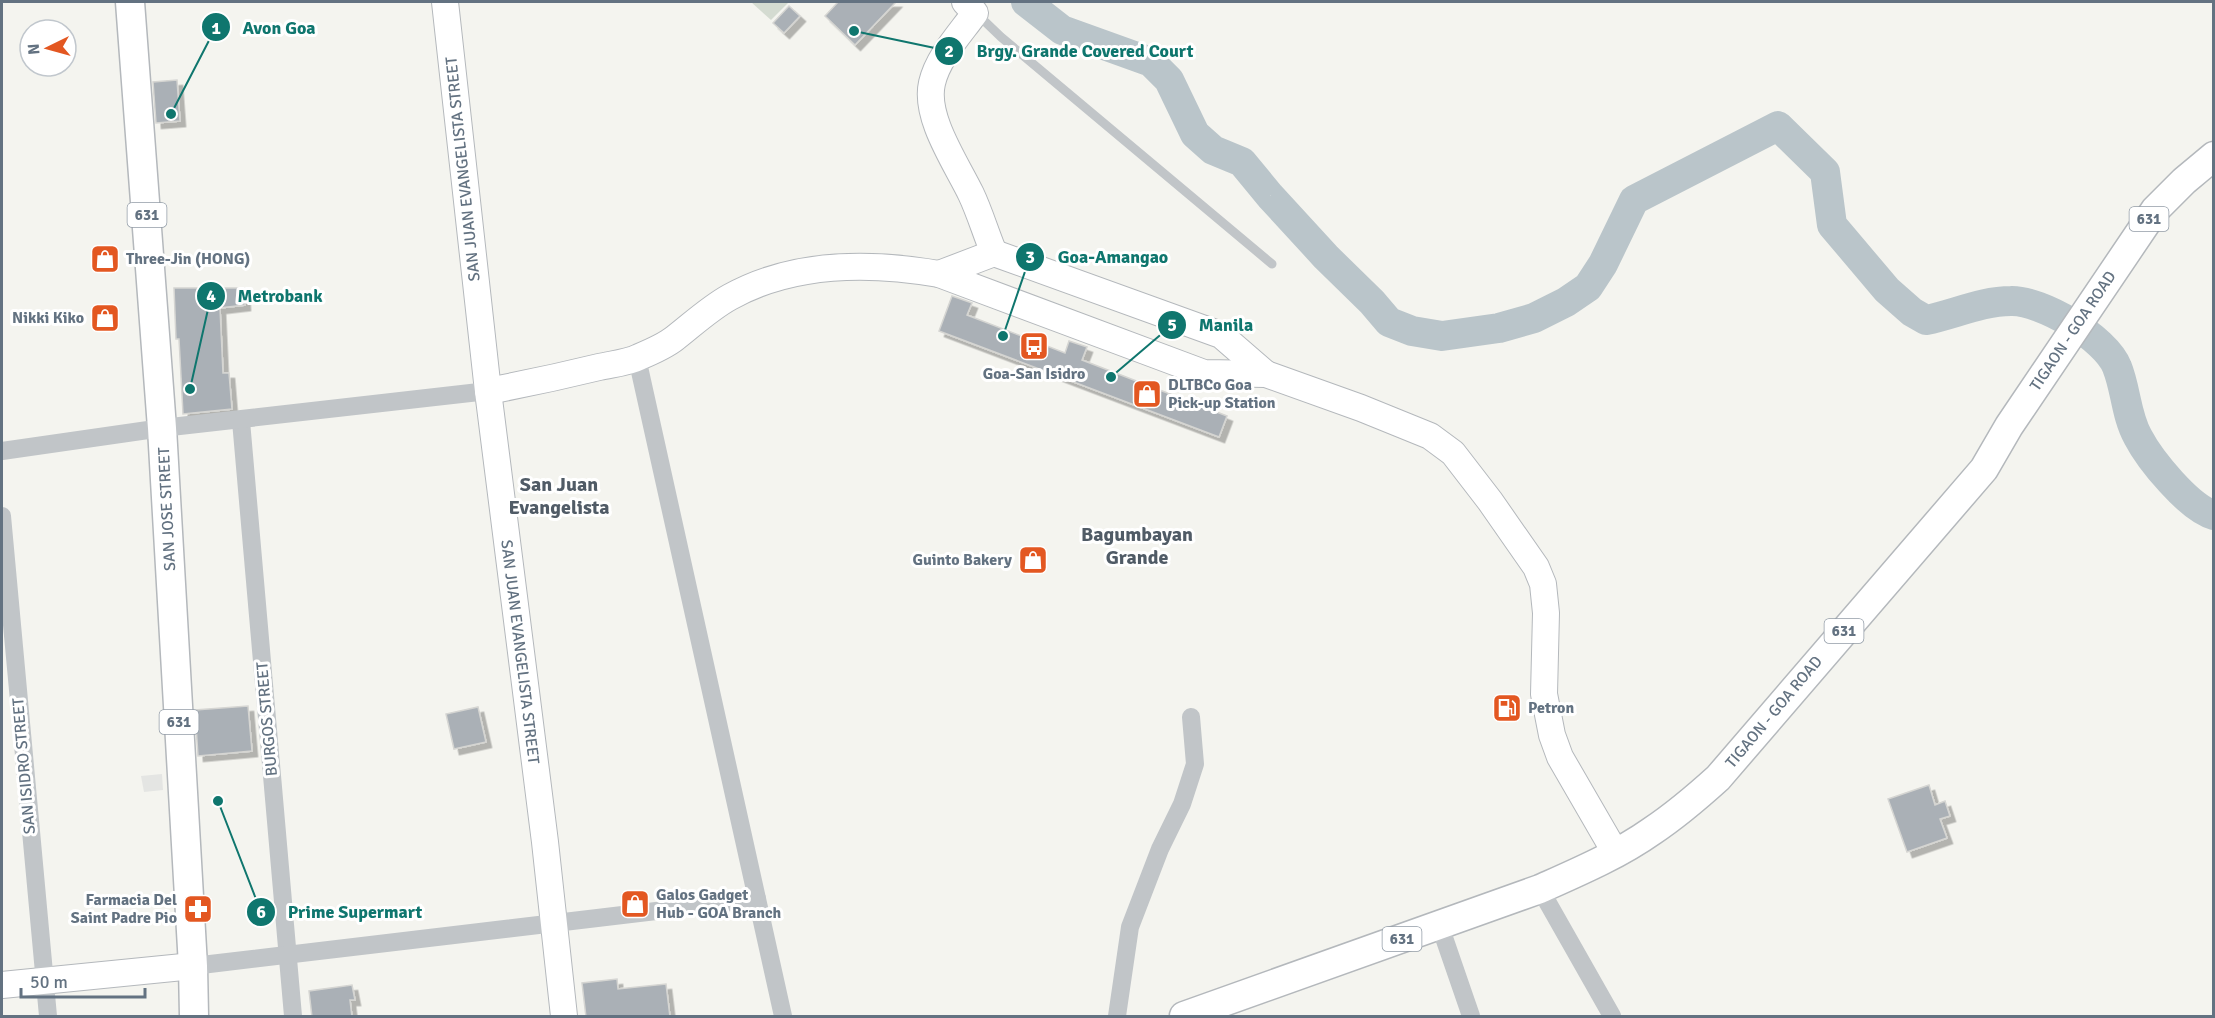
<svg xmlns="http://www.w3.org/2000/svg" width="2215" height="1018" viewBox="0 0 2215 1018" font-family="Signika,sans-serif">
  <defs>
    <filter id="shadow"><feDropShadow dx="5.5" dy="5.5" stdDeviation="0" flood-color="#0004"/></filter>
  </defs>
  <rect width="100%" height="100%" fill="#f4f4ef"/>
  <!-- built -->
  <polygon fill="#e4e5e3" points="162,774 163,790 144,792 141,776"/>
  <!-- green -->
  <polygon fill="#d4dbd1" points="751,2 789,2 771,20"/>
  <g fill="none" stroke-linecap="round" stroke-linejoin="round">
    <!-- river -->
    <path stroke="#bac5ca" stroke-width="30" d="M1026 2 1062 30 1151 62 1169 80 1195 134 1213 150 1242 162 1270 196 1326 257 1372 302 1389 322 1412 331 1442 336 1499 328 1534 318 1566 302 1588 287 1603 264 1634 200 1778 126 1825 172 1832 225 1887 290 1912 312 1926 320C1955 314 1982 301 2011 301 2041 300 2106 338 2117 367 2126 389 2126 416 2138 437 2150 460 2189 508 2214 515"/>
  </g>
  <!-- building -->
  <g fill="#aab0b6" stroke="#d5d5d2" stroke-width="1.5" filter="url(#shadow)">
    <polygon points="838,2 896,2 855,45 825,16"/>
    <polygon points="789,6 800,16 784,33 773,23"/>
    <polygon points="177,80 180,121 156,123 153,82"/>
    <polygon points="174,288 244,288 245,305 220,308 223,373 229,373 232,409 183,414 179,339 176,339"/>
    <polygon points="952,296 972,303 967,315 1065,353 1069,341 1087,347 1082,360 1227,416 1219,437 939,331"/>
    <polygon points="248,706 252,751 198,756 195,710"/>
    <polygon points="478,707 486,742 454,749 446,714"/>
    <polygon points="1929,785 1935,805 1945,801 1950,816 1940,819 1947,838 1907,852 1888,799"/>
    <polygon points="617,979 618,989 666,984 670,1017 586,1017 582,983"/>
    <polygon points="352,985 355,1000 350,1000 352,1017 312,1017 309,991"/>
  </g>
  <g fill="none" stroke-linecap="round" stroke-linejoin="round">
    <!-- secondary casing -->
    <g stroke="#b4b8bc" stroke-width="28">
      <g id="secondary">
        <polyline points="445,2 488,391 545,842 564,1016"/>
        <path d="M965 2 975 13C960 34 938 57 932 83 924 117 956 163 971 194 980 213 986 234 994 253"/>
        <polyline points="939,274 994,253 1221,335 1266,374"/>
        <path d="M488 391C525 384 562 376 599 367 612 364 627 363 639 357 651 352 665 346 675 338 693 324 710 308 730 297 793 262 870 262 939 274L1204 373 1266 374 1361 408 1430 436 1453 453 1490 501 1536 567 1543 584 1546 613 1544 694 1552 735 1560 757 1615 852"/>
        <polyline points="2,985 193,966"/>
      </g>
    </g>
    <!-- primary casing -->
    <g stroke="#b4b8bc" stroke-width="31">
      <g id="primary">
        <polyline points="130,2 162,428 193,966 194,1016"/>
        <path d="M1184 1016 1540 889C1578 872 1618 855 1652 831 1676 815 1697 797 1718 778L1984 469 2009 426 2155 210 2184 181 2214 156"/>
      </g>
    </g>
    <!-- lane -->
    <polyline stroke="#c1c5c8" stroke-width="9" points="976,13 1001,37 1272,264"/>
    <!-- street -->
    <g stroke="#c1c5c8" stroke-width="18">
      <polyline points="637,358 783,1016"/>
      <polyline points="241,421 293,1016"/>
      <polyline points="2,451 162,428 488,391"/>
      <polyline points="2,516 48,1016"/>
      <polyline points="1540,889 1612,1016"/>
      <polyline points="1440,926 1471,1016"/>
      <polyline points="193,966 757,899"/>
      <polyline points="1117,1016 1130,927 1160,849 1182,804 1195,764 1191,717"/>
    </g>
    <!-- secondary -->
    <use href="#secondary" stroke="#fff" stroke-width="26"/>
    <!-- primary -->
    <use href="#primary" stroke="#fff" stroke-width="28"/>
  </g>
  <!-- icons -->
  <defs>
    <g id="shop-square" transform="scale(1.5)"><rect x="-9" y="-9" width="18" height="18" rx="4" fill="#e35721" stroke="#fff"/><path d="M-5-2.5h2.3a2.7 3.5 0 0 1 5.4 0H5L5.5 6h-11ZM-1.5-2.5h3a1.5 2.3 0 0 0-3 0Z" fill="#fff"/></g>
    <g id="bus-square" transform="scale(1.5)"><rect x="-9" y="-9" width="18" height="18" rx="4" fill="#e35721" stroke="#fff"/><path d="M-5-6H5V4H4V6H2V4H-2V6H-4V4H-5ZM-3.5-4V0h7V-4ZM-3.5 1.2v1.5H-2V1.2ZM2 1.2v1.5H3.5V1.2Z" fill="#fff"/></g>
    <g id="fuel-square" transform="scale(1.5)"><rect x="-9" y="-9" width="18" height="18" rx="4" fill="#e35721" stroke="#fff"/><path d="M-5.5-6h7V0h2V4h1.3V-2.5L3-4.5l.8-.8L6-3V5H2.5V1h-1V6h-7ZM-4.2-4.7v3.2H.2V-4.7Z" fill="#fff"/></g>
    <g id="pharmacy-square" transform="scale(1.5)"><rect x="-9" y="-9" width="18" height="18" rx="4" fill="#e35721" stroke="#fff"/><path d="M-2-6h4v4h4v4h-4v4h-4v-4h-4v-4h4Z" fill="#fff"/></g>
  </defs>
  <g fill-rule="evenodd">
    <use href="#shop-square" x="105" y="259"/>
    <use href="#shop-square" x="105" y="318"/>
    <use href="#bus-square" x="1034" y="346"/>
    <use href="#shop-square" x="1147" y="394"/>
    <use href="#shop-square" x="1033" y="560"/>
    <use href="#fuel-square" x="1507" y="708"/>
    <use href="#shop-square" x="635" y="904"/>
    <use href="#pharmacy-square" x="198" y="909"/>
  </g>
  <g text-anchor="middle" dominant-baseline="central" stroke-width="6" stroke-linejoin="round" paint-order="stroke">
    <!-- shield labels -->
    <g fill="#fff" stroke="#929ca7" stroke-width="1.5">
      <rect x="127.5" y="203" width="39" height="24" rx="4.5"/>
      <rect x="2129.5" y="207" width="39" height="24" rx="4.5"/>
      <rect x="1824.5" y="619" width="39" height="24" rx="4.5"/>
      <rect x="159.5" y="710" width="39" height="24" rx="4.5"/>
      <rect x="1382.5" y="927" width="39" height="24" rx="4.5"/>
    </g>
    <g font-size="15" font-weight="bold" fill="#637281">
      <text x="147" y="215">631</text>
      <text x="2149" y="219">631</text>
      <text x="1844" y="631">631</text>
      <text x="179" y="722">631</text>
      <text x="1402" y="939">631</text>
    </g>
    <!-- street labels -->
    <g font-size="16" fill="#637281" stroke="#fff">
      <text transform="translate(463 169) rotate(-96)">SAN JUAN EVANGELISTA STREET</text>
      <text transform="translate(2073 331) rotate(-56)">TIGAON - GOA ROAD</text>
      <text transform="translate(167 509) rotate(-93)">SAN JOSE STREET</text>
      <text transform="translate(520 652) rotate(83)">SAN JUAN EVANGELISTA STREET</text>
      <text transform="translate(1774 712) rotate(-50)">TIGAON - GOA ROAD</text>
      <text transform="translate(267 719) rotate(-95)">BURGOS STREET</text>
      <text transform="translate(24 766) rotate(-95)">SAN ISIDRO STREET</text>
    </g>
    <!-- poi labels -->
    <g font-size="16" font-weight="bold" fill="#637281" stroke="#fff" text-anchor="start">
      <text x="126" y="259">Three-Jin (HONG)</text>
      <text x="84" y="318" text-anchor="end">Nikki Kiko</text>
      <text x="1034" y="374" text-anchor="middle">Goa-San Isidro</text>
      <text x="1168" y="385">DLTBCo Goa<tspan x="1168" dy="18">Pick-up Station</tspan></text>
      <text x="1012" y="560" text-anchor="end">Guinto Bakery</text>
      <text x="1528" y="708">Petron</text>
      <text x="656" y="895">Galos Gadget<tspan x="656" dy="18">Hub - GOA Branch</tspan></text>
      <text x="177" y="900" text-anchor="end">Farmacia Del<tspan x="177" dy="18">Saint Padre Pio</tspan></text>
    </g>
    <!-- quarter labels -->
    <g font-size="20" font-weight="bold" fill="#505b66" stroke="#fff">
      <text x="559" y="484">San Juan<tspan x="559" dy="23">Evangelista</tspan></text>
      <text x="1137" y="534">Bagumbayan<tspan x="1137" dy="23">Grande</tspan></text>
    </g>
  </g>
  <!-- callouts -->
  <path fill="none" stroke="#0f766e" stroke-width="2" d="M171 114L216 27M854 31L949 51M1003 336L1030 257M190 389L211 296M1111 377L1172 325M218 801L261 912"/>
  <g fill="#0f766e" stroke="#fff" stroke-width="2">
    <circle cx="171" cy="114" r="6"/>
    <circle cx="854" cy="31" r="6"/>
    <circle cx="1003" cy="336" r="6"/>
    <circle cx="190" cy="389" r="6"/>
    <circle cx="1111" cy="377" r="6"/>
    <circle cx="218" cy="801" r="6"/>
    <circle cx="216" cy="27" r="15"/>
    <circle cx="949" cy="51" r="15"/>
    <circle cx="1030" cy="257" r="15"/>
    <circle cx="211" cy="296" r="15"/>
    <circle cx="1172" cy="325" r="15"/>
    <circle cx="261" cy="912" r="15"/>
  </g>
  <g font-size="18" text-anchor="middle" font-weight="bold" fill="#fff">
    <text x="216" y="34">1</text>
    <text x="949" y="57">2</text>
    <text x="1030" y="263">3</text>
    <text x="211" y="302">4</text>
    <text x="1172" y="331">5</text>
    <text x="261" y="918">6</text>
  </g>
  <g font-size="18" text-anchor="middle" font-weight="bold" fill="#0f766e" stroke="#fff" stroke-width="6" stroke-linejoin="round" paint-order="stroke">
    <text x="279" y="34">Avon Goa</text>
    <text x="1085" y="57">Brgy. Grande Covered Court</text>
    <text x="1113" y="263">Goa-Amangao</text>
    <text x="280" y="302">Metrobank</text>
    <text x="1226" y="331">Manila</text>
    <text x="355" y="918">Prime Supermart</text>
  </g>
  <!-- border -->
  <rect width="2215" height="1018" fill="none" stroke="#637281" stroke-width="6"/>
  <!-- north arrow -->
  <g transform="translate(48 48) rotate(265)"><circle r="28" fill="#ffffff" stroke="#c1c7cd" stroke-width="1.5"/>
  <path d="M0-4.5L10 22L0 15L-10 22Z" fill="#e35721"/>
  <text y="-9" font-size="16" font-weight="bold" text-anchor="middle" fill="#637281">N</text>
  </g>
  <!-- scale -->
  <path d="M21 988v9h124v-9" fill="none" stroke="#637281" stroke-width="3"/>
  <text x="30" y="988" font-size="18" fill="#637281" stroke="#ffffff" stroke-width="4.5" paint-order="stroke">50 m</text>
</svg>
